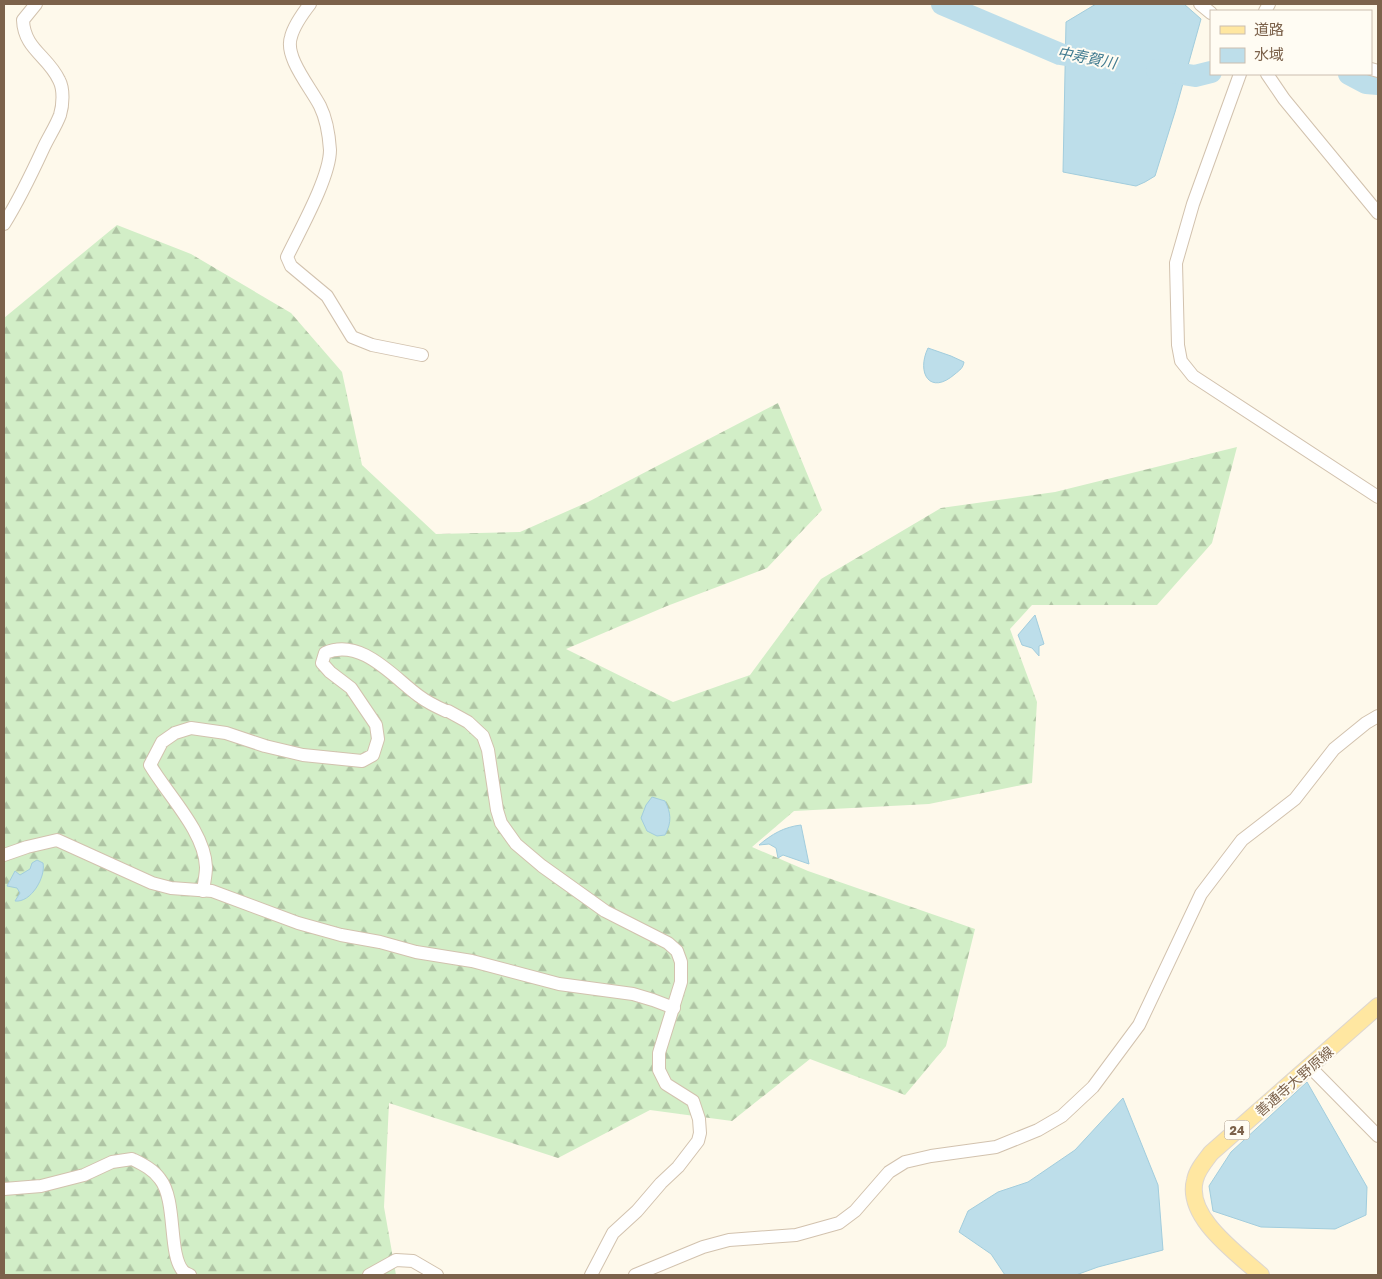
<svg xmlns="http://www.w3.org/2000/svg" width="1382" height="1279" viewBox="0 0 1382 1279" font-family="'Golos Text','Noto Sans JP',sans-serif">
  <defs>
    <pattern id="forest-firs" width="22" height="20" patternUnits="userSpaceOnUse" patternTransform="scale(1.25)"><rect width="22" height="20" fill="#d2eec7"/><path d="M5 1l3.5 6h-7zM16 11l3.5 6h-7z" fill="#afc4a4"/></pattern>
  </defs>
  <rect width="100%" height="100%" fill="#fef9eb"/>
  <!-- forest -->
  <polygon fill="url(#forest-firs)" points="117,225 191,254 291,313 342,372 362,465 436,534 520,532 588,502 778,403 822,510 767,568 667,606 566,649 673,702 750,675 821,579 941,508 1055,492 1237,447 1212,543 1157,605 1032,605 1010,629 1037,702 1032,783 929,804 794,811 752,847 808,871 975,929 946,1046 905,1095 810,1059 732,1121 650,1110 558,1158 389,1103 384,1207 396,1275 4,1275 4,318"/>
  <!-- water -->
  <g fill="#bddeea" stroke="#a2cddd">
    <polygon points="1096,4 1184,4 1201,19 1175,112 1155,176 1145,182 1136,186 1063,172 1066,22"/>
    <path d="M928 348 951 356 964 362C963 368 960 370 955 374 930 396 916 373 928 348Z"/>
    <polygon points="1035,615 1044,644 1039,646 1039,656 1032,648 1022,645 1018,635"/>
    <path d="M652 797 665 801C671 813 672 822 665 835L657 836 647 831 641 818 646 805Z"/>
    <path d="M801 825 809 864 783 855 778 858 776 848 769 844 759 845C772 834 784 827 801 825Z"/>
    <path d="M37 860 43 863C46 877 31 903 15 901L20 893 17 888 7 886 15 871 20 875 30 869 32 863Z"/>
    <polygon points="1307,1082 1367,1187 1366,1215 1335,1229 1261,1227 1213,1211 1209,1186 1231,1152"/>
    <polygon points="1123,1098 1158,1185 1163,1250 1098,1267 1076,1275 1005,1275 991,1254 959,1232 968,1211 998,1192 1028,1182 1075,1150"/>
  </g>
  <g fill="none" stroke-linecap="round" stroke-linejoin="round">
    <!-- river -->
    <g stroke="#bddeea" stroke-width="22">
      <polyline points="942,4 1060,54 1096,60"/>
      <polyline points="1157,70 1195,76 1211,72"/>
      <polyline points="1349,74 1366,83 1378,84"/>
    </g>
    <!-- minor casing -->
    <g stroke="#d2c2ae" stroke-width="14">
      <g id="minor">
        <path d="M310 4C303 13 294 25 291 37 284 57 311 88 320 106 327 120 329 135 330 150 330 177 300 230 287 257L291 266 327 296 352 337 372 345 422 355"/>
        <polyline points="1200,4 1211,13"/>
        <polyline points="1265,11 1269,4"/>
        <polyline points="1371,69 1378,71"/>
        <polyline points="1240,74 1193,204 1176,263 1178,345 1181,361 1193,376 1378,497"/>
        <polyline points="1267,74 1284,99 1378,213"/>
        <path d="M4 224C19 200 31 175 43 149 48 138 56 126 60 115 63 105 64 89 59 80 48 56 24 49 23 20L36 4"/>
        <polyline points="4,855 27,847 57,840 152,883 171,888 212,891 298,923 341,935 380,942 416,952 472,961 559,984 633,994 653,1000 674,1008"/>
        <path d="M203 891C204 883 206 875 206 867 205 832 167 794 150 765L162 742 175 733 191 728 226 733 265 746 303 755 362 761 373 755 378 739 376 725 351 688 330 672 322 663 325 653C361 637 393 677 419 696 427 702 437 707 446 711H448L468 722 483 736 488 750 497 810 501 823 516 844 542 866 605 911 668 943 677 951 681 962V982L659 1053V1070L666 1084 693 1101 699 1119 700 1133 698 1141 678 1167 661 1183 637 1211 613 1233 591 1275"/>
        <polyline points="1310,1067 1378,1136"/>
        <path d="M4 1189 41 1186 84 1175 112 1162 132 1159C142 1164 153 1169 160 1179 177 1200 168 1254 183 1271 185 1273 188 1274 190 1275"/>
        <polyline points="369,1275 396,1260 413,1261 437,1275"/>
        <polyline points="635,1275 703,1247 729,1240 796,1235 839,1223 855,1211 889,1172 905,1162 931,1156 996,1147 1038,1130 1062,1116 1093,1087 1139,1025 1201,894 1242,840 1295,799 1334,749 1366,723 1378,716"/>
      </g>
    </g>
    <!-- major casing -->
    <g stroke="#ddd6d0" stroke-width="18">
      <path id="major" d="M1261 1275C1237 1253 1185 1217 1195 1180 1197 1170 1205 1161 1211 1153L1378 1006"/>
    </g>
    <!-- minor -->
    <use href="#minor" stroke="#fff" stroke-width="12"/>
    <!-- major -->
    <use href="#major" stroke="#ffe7a1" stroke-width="16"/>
  </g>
  <g text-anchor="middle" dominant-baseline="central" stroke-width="4" stroke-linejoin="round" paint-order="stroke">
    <!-- shield labels -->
    <rect fill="#fffcf3" stroke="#a3907d" stroke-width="1" x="1224.5" y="1120.5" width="25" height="19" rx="4"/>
    <g font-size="12" font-weight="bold" fill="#7c624b">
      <text x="1237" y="1130">24</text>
    </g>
    <!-- street labels -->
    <g font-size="14" fill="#7c624b" stroke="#fffcf3">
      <text transform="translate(1294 1081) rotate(-41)">善通寺大野原線</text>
    </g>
    <!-- water labels -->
    <g font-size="15" font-style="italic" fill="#417b90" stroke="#fffcf3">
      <text transform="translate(1087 57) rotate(11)">中寿賀川</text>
    </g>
  </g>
  <!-- border -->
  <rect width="1382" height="1279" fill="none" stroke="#7c624b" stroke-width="10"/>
  <!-- legend -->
  <rect x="1210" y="10" width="162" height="65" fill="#fffcf3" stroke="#cbbeb0"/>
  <rect x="1220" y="26" width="25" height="8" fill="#ffe7a1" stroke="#cbbeb0"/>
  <text x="1254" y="35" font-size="15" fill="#7c624b">道路</text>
  <rect x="1220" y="48" width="25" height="15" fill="#bddeea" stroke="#cbbeb0"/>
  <text x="1254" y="60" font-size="15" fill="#7c624b">水域</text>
</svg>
